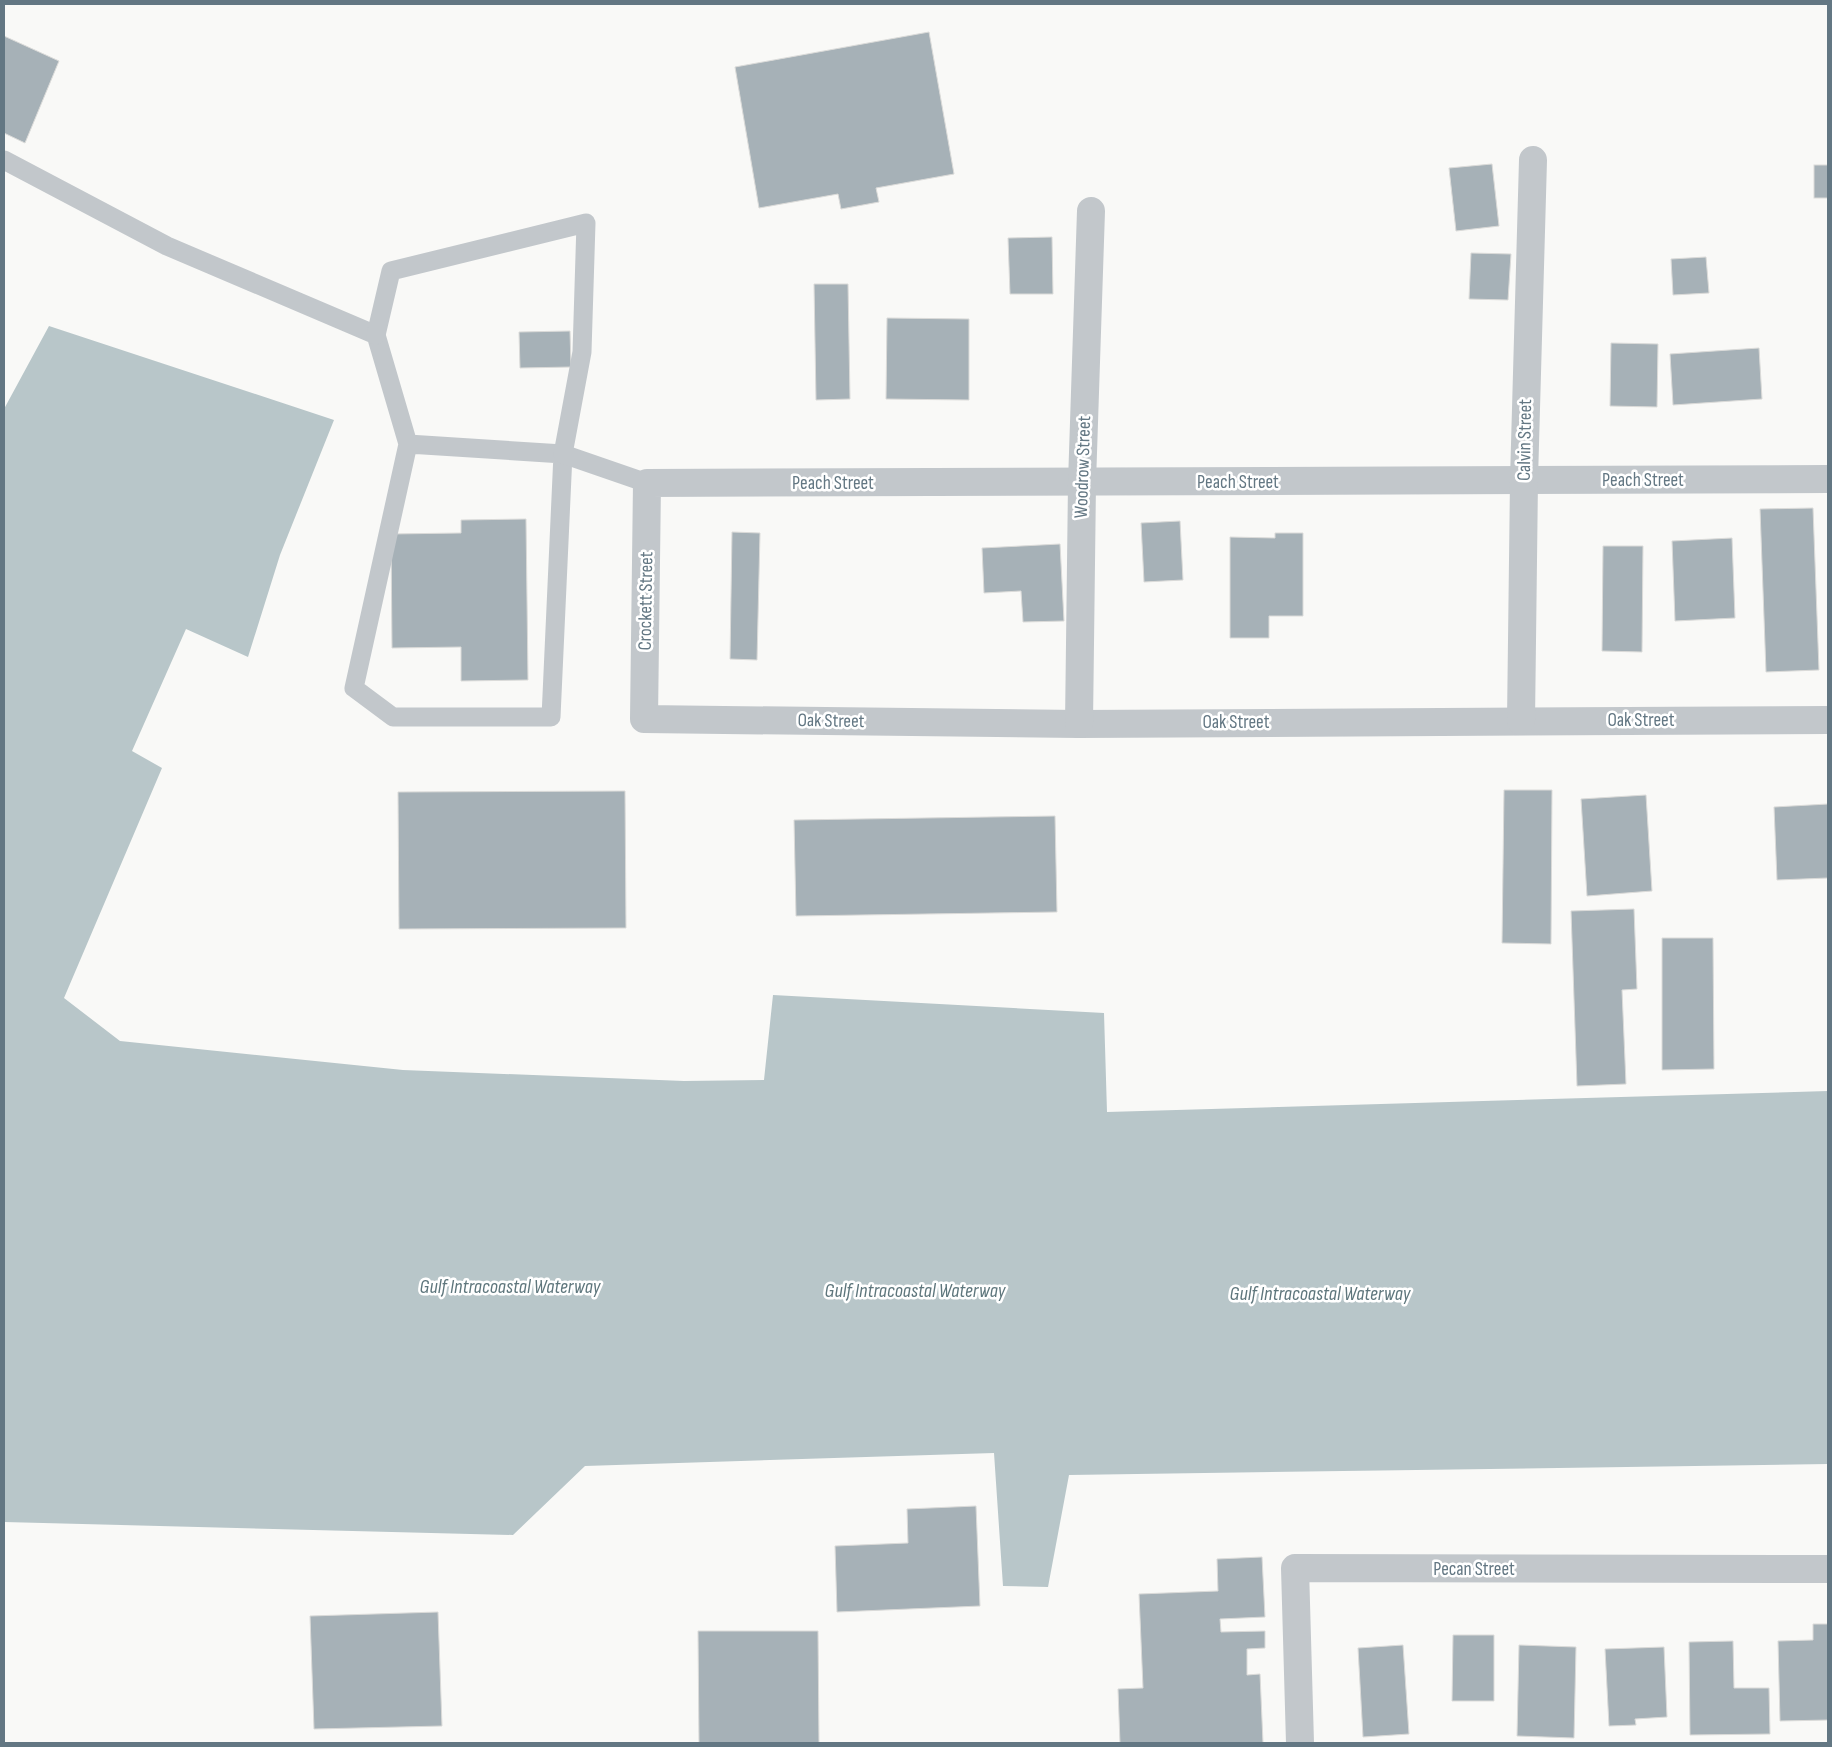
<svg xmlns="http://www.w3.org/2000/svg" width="1832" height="1747" viewBox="0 0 1832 1747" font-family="'Sofia Sans Condensed',sans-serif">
  <rect width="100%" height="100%" fill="#f9f9f7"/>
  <!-- water -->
  <polygon fill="#b8c6c9" points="49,326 334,420 280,555 248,657 186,629 132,751 162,768 64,998 120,1041 403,1070 684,1081 764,1080 773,995 1104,1013 1107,1112 1828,1091 1828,1464 1069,1475 1048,1587 1003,1586 994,1453 585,1466 513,1535 4,1522 4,409"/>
  <!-- building -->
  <g fill="#a6b1b7" stroke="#dbdbd9">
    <polygon points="929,32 954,174 876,188 879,202 841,209 838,194 759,208 735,67"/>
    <polygon points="4,36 59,61 25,143 4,133"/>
    <polygon points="1492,164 1499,226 1456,231 1449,168"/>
    <rect x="1814" y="165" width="14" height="33"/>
    <polygon points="1052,237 1053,294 1010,294 1008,238"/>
    <polygon points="1471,253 1511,254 1508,300 1469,299"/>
    <polygon points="1706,257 1709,293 1673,295 1671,259"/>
    <polygon points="814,284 848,284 850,399 816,400"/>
    <polygon points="887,318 969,319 969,400 886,399"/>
    <polygon points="570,331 571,367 520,368 519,332"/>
    <polygon points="1611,343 1658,344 1657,407 1610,406"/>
    <polygon points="1759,348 1762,399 1673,405 1670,354"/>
    <polygon points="1813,508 1819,670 1766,672 1760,509"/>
    <polygon points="526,519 528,680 461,681 461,647 392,648 391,534 461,533 461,520"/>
    <polygon points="1180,521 1183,580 1144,582 1141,523"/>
    <polygon points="732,532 760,533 757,660 730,659"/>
    <polygon points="1275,533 1303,533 1303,616 1269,616 1269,638 1230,638 1230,537 1275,538"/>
    <polygon points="1732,538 1735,618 1675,621 1672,541"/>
    <polygon points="1060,544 1064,621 1023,622 1021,591 984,593 982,548"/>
    <polygon points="1603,546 1643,546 1642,652 1602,651"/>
    <polygon points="1504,790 1552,790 1551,944 1502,943"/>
    <polygon points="625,791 626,928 399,929 398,792"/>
    <polygon points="1646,795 1652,891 1587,896 1581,799"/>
    <polygon points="1828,804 1828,878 1777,880 1774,807"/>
    <polygon points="1055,816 1057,912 796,916 794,820"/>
    <polygon points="1634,909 1637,989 1622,990 1626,1084 1577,1086 1571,911"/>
    <polygon points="1662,938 1713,938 1714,1069 1662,1070"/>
    <polygon points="976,1506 980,1606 837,1612 835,1546 908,1543 907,1509"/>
    <polygon points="1262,1557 1265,1617 1220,1619 1221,1632 1265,1631 1265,1648 1247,1649 1247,1675 1260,1674 1263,1743 1120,1743 1118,1689 1143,1688 1139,1594 1218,1591 1217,1559"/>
    <polygon points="438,1612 442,1726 314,1729 310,1616"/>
    <polygon points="1813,1624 1828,1624 1828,1720 1780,1721 1778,1641 1813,1640"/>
    <polygon points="698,1631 818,1631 819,1743 699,1743"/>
    <polygon points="1453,1635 1494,1635 1494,1701 1452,1701"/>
    <polygon points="1733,1641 1734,1688 1769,1688 1770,1734 1690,1735 1689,1642"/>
    <polygon points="1403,1645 1409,1734 1363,1737 1358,1648"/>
    <polygon points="1519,1645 1576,1647 1574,1738 1517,1736"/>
    <polygon points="1664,1647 1667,1717 1635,1719 1636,1725 1609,1726 1605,1649"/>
  </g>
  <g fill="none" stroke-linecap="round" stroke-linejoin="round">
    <!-- lane -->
    <g stroke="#c2c7cb" stroke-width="19">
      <polyline points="4,160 167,246 376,335 408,444 354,688 393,717 551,717 563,454 408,444"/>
      <polyline points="376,335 391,271 586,223 582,352 563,454 647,483"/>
    </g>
    <!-- street -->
    <g stroke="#c2c7cb" stroke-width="28">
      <polyline points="1828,479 647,483 644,719 1079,724 1828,720"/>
      <polyline points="1521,721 1524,480 1533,160"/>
      <polyline points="1079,724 1082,483 1091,211"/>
      <polyline points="1300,1743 1295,1568 1828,1569"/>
    </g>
  </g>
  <g text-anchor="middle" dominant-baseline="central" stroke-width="5" stroke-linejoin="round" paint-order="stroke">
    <!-- street labels -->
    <g font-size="19" fill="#637783" stroke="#fff">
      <text transform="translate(1525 440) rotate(-89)">Calvin Street</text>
      <text transform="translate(1083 467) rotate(-88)">Woodrow Street</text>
      <text x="1643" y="480">Peach Street</text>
      <text x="1238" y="482">Peach Street</text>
      <text x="833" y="483">Peach Street</text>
      <text transform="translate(646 601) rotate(-89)">Crockett Street</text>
      <text x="1641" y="720">Oak Street</text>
      <text transform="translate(831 721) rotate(1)">Oak Street</text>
      <text x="1236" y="722">Oak Street</text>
      <text x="1474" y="1569">Pecan Street</text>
    </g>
    <!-- water labels -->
    <g font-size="20" font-style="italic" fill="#5e767c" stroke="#fff">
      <text x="510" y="1287">Gulf Intracoastal Waterway</text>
      <text x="915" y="1291">Gulf Intracoastal Waterway</text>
      <text x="1320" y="1294">Gulf Intracoastal Waterway</text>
    </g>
  </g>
  <!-- border -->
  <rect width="1832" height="1747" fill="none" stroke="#637783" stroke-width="10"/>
</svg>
